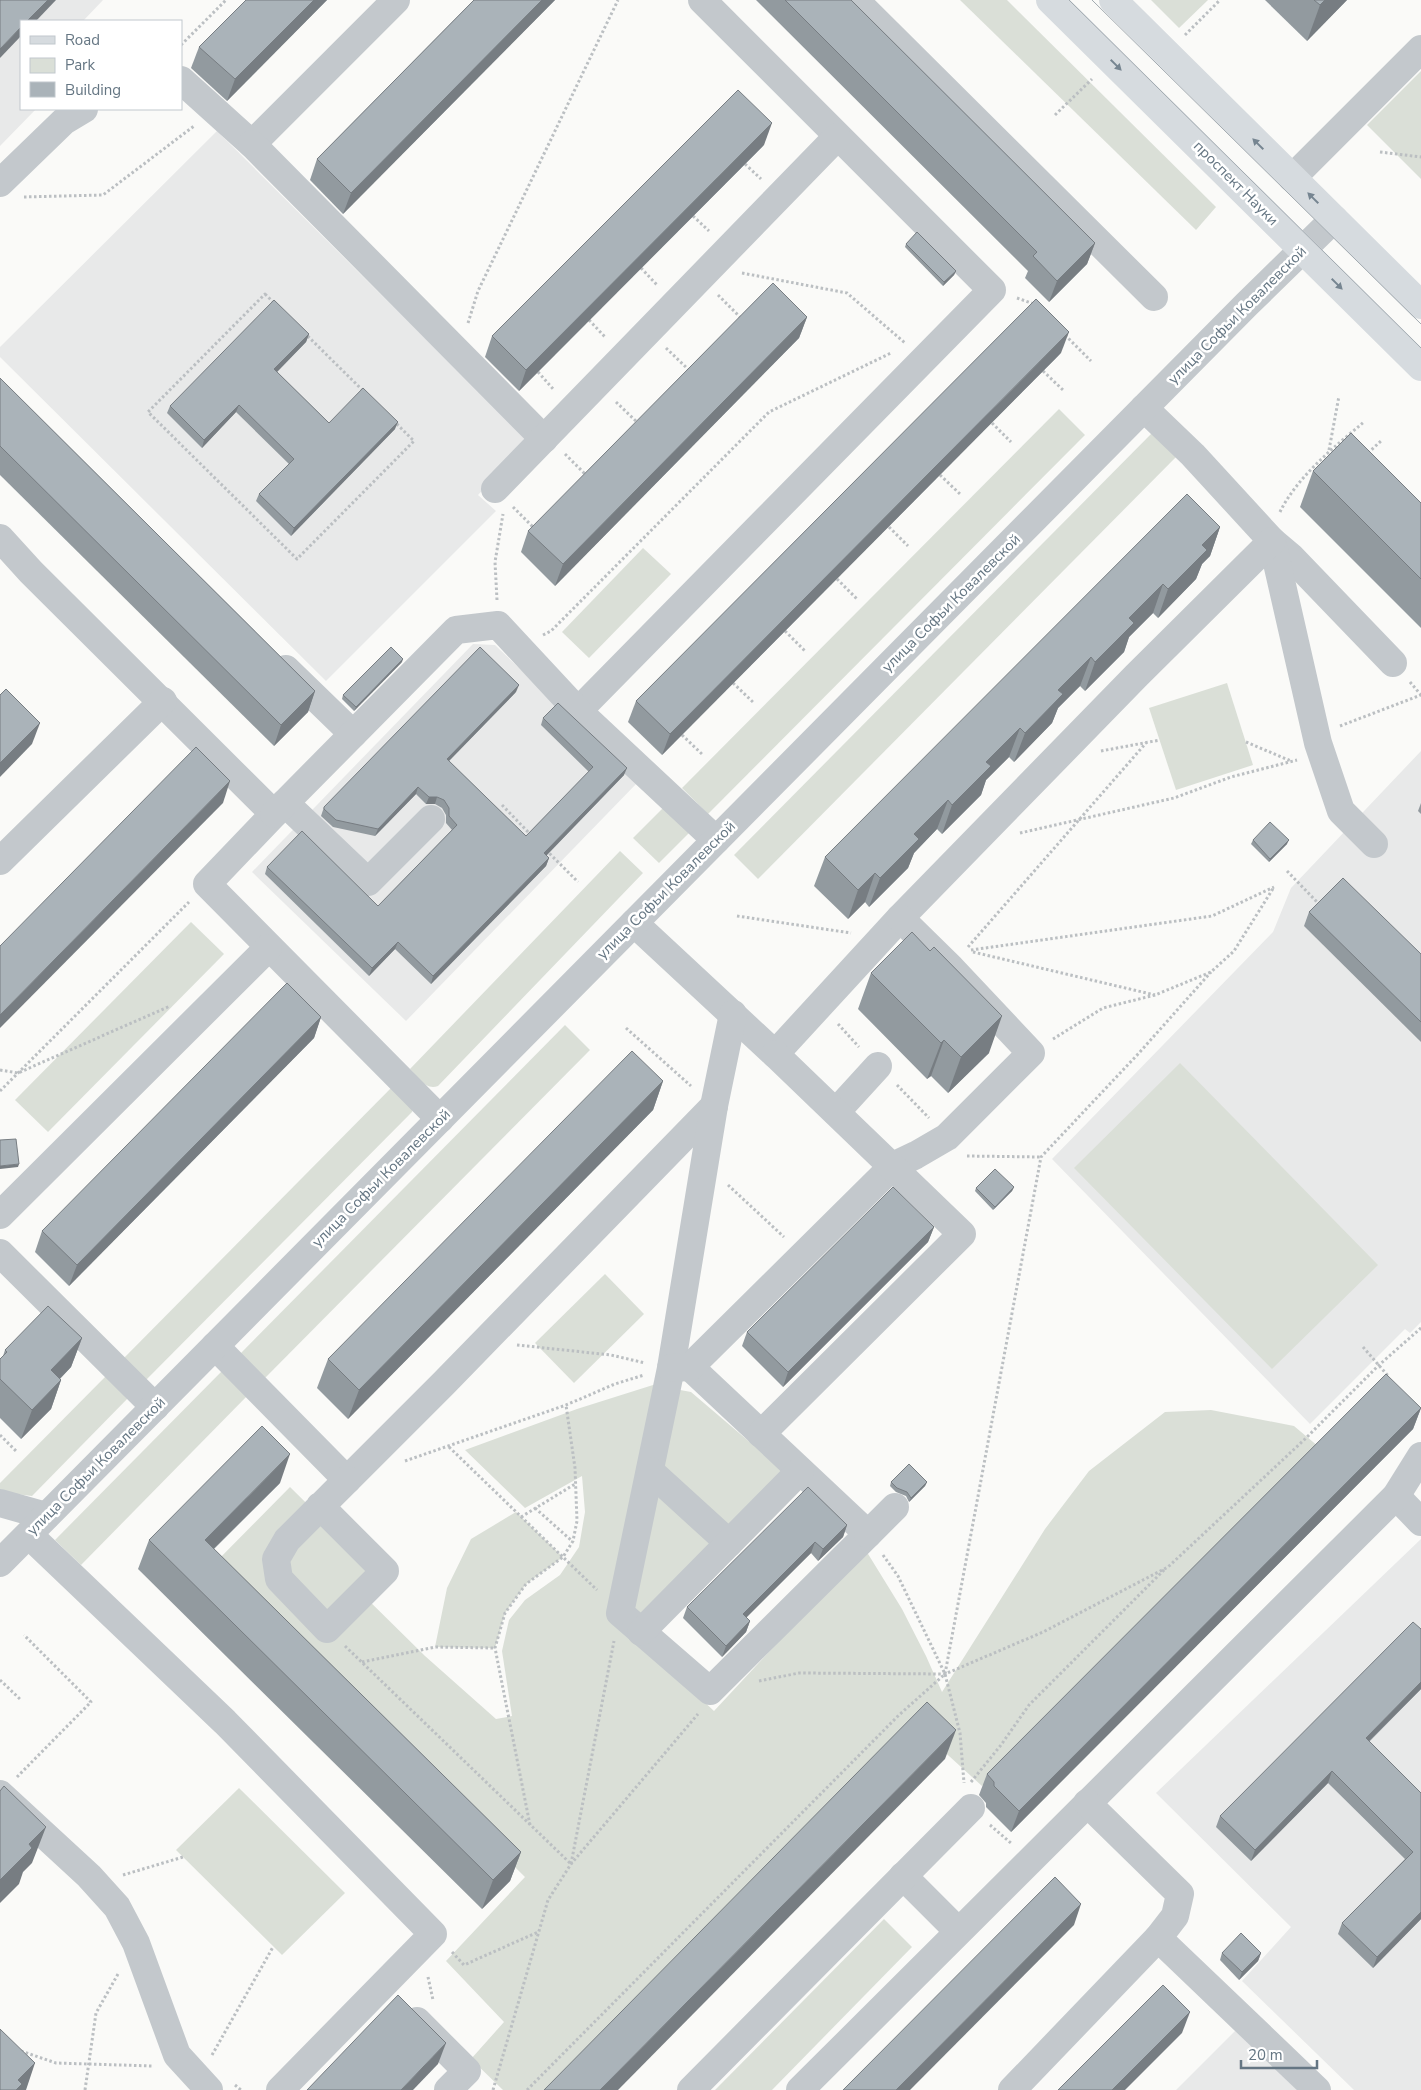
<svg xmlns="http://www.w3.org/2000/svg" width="1421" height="2090" viewBox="0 0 1421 2090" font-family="'Nunito Sans',sans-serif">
  <rect width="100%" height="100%" fill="#fafaf8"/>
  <!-- built -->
  <g fill="#e8e9e9">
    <polygon points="0,0 103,0 83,21 21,21 21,109 36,109 0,146"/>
    <polygon points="217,131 528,441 478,495 496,511 326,681 0,357 0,347"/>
    <polygon points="473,644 495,645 638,782 406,1021 252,872"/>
    <polygon points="1421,751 1421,1322 1410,1333 1405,1329 1310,1424 1052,1159 1273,932 1291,888"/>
    <polygon points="1421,1539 1421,2090 1354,2090 1242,1981 1291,1927 1156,1793"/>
    <polygon points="1236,2030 1297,2090 1176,2090"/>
  </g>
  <!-- green -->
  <g fill="#dadfd7">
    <polygon points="960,0 1007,0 1216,207 1196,230"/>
    <polygon points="1151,0 1208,0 1179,28"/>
    <polygon points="1421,71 1421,179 1367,125"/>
    <polygon points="1059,409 1085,435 708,814 682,788"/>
    <polygon points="1155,430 1179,454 758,879 734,855"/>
    <polygon points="643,548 671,574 589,658 562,632"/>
    <polygon points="1227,683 1253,765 1176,790 1149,708"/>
    <polygon points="667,804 693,829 659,863 633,838"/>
    <path d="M620 851 643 873 438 1086C426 1091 418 1077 410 1069Z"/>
    <polygon points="191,922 224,954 48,1132 15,1100"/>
    <polygon points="565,1025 590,1050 265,1378 240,1354"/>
    <polygon points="1180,1063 1378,1265 1272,1369 1074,1168"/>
    <polygon points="395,1084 414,1106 412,1112 144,1382 122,1360"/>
    <polygon points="605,1274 644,1314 574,1383 535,1343"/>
    <polygon points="224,1369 249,1394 81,1565 55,1540"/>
    <polygon points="108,1374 130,1396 32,1496 0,1492 0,1483"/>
    <polygon points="653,1385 691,1392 785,1472 632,1634 714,1711 865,1549 902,1609 926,1656 942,1692 1045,1529 1089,1471 1165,1412 1211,1410 1294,1426 1319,1447 982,1786 916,1726 554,2090 503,2090 471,2059 504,2022 446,1961 525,1877 210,1568 290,1487 373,1569 355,1587 425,1656 496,1719 512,1716 502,1651 509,1620 525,1600 560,1575 579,1547 585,1512 582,1476 525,1508 465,1450 577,1409"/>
    <polygon points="516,1512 563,1557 526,1584 505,1613 495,1648 435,1647 447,1588 471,1539"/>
    <polygon points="239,1788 345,1893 282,1955 176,1850"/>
    <polygon points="884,1919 912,1947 772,2090 715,2090"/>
  </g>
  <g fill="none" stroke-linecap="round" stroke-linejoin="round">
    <!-- path -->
    <g stroke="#bbbfc2" stroke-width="3" stroke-dasharray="2.5 2.5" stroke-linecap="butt">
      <polyline points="1185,35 1220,0"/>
      <polyline points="181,45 226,0"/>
      <polyline points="1055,115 1092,79"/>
      <polyline points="1380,152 1421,157"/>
      <polyline points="745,164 761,179"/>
      <polyline points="24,197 103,195 194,126"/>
      <polyline points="693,216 709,231"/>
      <polyline points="641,268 658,286"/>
      <polyline points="742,273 847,293 905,343"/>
      <polygon points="265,294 414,441 297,559 148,412"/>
      <polyline points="718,295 742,319"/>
      <polyline points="1017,298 1034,304"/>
      <polyline points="589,320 606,338"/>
      <polyline points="468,323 478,291 618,0"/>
      <polyline points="1065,335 1091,361"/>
      <polyline points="666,348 690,371"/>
      <polyline points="1043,371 1063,390"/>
      <polyline points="538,372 554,390"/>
      <polyline points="616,402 639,424"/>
      <polyline points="992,423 1011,442"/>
      <polyline points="1329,450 1339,396"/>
      <polyline points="1368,453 1382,440"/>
      <polyline points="565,454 587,476"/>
      <polyline points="940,475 960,494"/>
      <polyline points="513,507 535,529"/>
      <path d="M1280 512C1297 477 1334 447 1364 422"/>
      <polyline points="889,527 908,546"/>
      <polyline points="837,579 857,599"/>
      <polyline points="497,600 495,562 503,514"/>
      <polyline points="785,631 805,651"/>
      <polyline points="543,635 551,631 769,412 891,353"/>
      <polyline points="1410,682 1421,695"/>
      <polyline points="733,683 754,703"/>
      <polyline points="1340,726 1421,695"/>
      <polyline points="682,735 703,755"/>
      <polyline points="1246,742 1291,761"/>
      <polyline points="1101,751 1160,740"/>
      <polyline points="502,805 531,835"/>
      <polyline points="1020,833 1174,798 1231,777 1297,760"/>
      <polyline points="546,850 578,882"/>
      <polyline points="1287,871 1317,902"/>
      <polyline points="737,916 851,933"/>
      <polyline points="968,947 1146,743"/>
      <polyline points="971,950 1212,916 1274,887"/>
      <polyline points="973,952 1155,995"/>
      <polyline points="838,1024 859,1047"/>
      <polyline points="626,1028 691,1086"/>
      <polyline points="1053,1039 1103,1008 1155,995 1211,972 1234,951 1274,887"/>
      <polyline points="0,1070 18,1073 170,1006"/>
      <polyline points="897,1085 929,1118"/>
      <polyline points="0,1091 189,902"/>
      <polyline points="967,1156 1041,1157"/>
      <polyline points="728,1185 784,1237"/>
      <polyline points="517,1345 611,1355 645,1363"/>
      <polyline points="1363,1347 1389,1377"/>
      <polyline points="0,1435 17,1452"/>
      <polyline points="449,1447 597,1590"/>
      <polyline points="405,1461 566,1405 615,1384 644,1375"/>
      <polyline points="535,1508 572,1541"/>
      <polyline points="521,1517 575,1484"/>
      <polyline points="883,1555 898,1576 945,1674 960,1733 964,1783"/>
      <polyline points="345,1646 571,1864"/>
      <polyline points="362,1662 435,1647 495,1648"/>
      <polyline points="0,1680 21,1700"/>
      <polyline points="759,1681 799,1673 945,1674 1043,1632 1168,1567 1304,1440 1379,1365 1421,1328"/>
      <polyline points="17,1777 91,1702 24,1635"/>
      <polyline points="971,1782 1001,1745 1029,1705 1165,1569"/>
      <polyline points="530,1825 495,1648 505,1613 526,1584 563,1557 573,1541 577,1521 575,1468 566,1405"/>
      <polyline points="990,1825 1012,1844"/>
      <polyline points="571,1864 614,1641"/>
      <polyline points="123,1875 183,1857"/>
      <polyline points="452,1952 464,1965 538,1932"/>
      <polyline points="428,1977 433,2000"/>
      <polyline points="21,2051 56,2063 152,2066"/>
      <polyline points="212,2055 273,1947"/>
      <polyline points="235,2085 241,2090"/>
      <polyline points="85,2090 96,2013 118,1974"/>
      <polyline points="493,2090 548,1900 571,1864 698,1714"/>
      <polyline points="527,2090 899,1715 945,1674 1041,1157 1139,1053 1211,972"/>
    </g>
    <!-- minor -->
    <g stroke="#c3c8cc" stroke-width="28">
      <polyline points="702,0 992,290 578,711 716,840"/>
      <polyline points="855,0 1154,297"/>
      <polyline points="181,80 252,144 396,0"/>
      <polyline points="252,144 544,439"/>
      <polyline points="1292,178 1421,49"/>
      <polyline points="0,183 64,121 84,109"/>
      <polyline points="1144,408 1193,455 1272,541 1291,557 1393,663"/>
      <polyline points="495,489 837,137"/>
      <polyline points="0,538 31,572 274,814 207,884 440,1119"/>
      <polyline points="1272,541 1318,743 1341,811 1374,844"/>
      <polyline points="286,669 353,734"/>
      <polyline points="285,803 368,882 431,819"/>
      <polyline points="274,814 456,630 498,625 578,711"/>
      <polyline points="0,861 163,701"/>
      <polyline points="634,923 775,1054 900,918 1136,676 1272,541"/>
      <polyline points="836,1112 878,1066"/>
      <polyline points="0,1215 268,948"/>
      <polyline points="0,1253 155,1407"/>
      <polyline points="215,1346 347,1480 444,1383 714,1106"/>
      <polyline points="690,1367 868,1534 710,1691 620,1613 671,1368 714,1106 733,1014"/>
      <polyline points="671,1368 690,1367 893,1166 916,1155 947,1137 1031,1053 951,968 900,918"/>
      <polyline points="761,1434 962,1234 775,1054"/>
      <polyline points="650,1471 729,1543"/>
      <polyline points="1396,1496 1421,1522"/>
      <polyline points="0,1503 46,1516"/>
      <polyline points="320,1506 385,1571 327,1629 279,1579 276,1559 287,1540 347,1480"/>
      <polyline points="868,1534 895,1507"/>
      <polyline points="29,1535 225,1722 433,1934 280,2090"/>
      <polyline points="0,1563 1247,304 1334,219"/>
      <polyline points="641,1632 800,1471"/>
      <polyline points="0,1794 89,1876 117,1907 136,1943 177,2055 209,2090"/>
      <polyline points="903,1876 958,1931"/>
      <polyline points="1158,1938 1317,2090"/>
      <polyline points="417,2021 467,2071 448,2090"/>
      <polyline points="691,2090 971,1808"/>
      <polyline points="800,2090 1396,1496 1421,1456"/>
      <polyline points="1012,2090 1158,1938 1175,1916 1180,1894 1087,1803"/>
    </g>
    <!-- major -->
    <g stroke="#d6dbdf" stroke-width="28">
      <polyline points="1050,0 1421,367"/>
      <polyline points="1113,0 1421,305"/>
    </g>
    <!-- tram -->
    <g stroke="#a2aab0" stroke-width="1">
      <polyline points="1069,0 1421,348"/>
      <polyline points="1092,0 1421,324"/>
    </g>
  </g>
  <!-- wall -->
  <g fill="#929a9f">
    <polygon points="246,0 327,0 227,101 191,68 199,47"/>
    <polygon points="474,0 555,0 343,214 310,180 317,159"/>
    <polygon points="756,0 851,0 1095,243 1087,264 1049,302 1025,278 1028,271"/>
    <polygon points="1265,0 1347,0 1307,41"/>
    <polygon points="764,145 519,391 485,357 492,336"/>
    <polygon points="906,244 956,271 954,275 943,286 905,247"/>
    <polygon points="807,317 799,338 555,586 521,552 528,531"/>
    <polygon points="309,334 306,342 277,372 329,423 395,429 291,536 256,501 259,494 289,464 236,412 202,448 167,413 170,406"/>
    <polygon points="1061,353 662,755 628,722 636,701"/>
    <polygon points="0,378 315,691 308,712 274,746 0,475"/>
    <polygon points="1313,471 1421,503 1421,628 1300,507"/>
    <polygon points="1220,527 1210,556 1202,564 1196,579 1158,618 1153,613 1129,637 1124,652 1085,691 1080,686 1058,708 1052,723 1014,762 1009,757 986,780 981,795 942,834 937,829 914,853 908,868 869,907 865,902 848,919 814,886 825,857"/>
    <polygon points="402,662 354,711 342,699 343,695"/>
    <polygon points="516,692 449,761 526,836 589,772 541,725 543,718 624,775 546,856 549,858 546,866 431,984 395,949 369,976 265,874 267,867 378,906 452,830 446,823 446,815 442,808 435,804 426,804 416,794 375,836 333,827 321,816 324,807"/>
    <polygon points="1421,803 1421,814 1418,811"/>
    <polygon points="1253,840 1287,844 1269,862 1251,844"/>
    <polygon points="1309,912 1421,954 1421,1042 1304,926"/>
    <polygon points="871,973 989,1053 948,1093 931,1076 927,1079 858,1009"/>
    <polygon points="321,1017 314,1038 69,1286 35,1252 42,1231"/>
    <polygon points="663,1081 653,1110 348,1419 317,1388 328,1359"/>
    <polygon points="1014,1187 1012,1191 993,1210 975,1191 976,1188"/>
    <polygon points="934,1227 928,1242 783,1387 742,1346 747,1332"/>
    <polygon points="82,1338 71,1367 60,1379 61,1380 51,1409 21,1439 0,1418 0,1359 3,1356 5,1350"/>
    <polygon points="1421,1408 1413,1429 1011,1832 986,1807 986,1803 979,1795 987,1774"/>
    <polygon points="891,1482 927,1482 925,1486 909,1502 906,1496 896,1492 890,1486"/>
    <polygon points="280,1483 214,1549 521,1852 510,1881 482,1909 138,1569 149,1540"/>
    <polygon points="847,1525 843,1537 818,1561 811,1553 746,1617 750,1621 746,1632 722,1657 683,1618 687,1607"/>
    <polygon points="1421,1629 1421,1689 1369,1742 1421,1793 1421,1919 1373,1968 1338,1934 1342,1923 1405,1859 1328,1783 1251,1861 1216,1827 1220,1816"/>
    <polygon points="1222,1953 1261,1953 1258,1961 1239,1980 1220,1960"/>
  </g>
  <!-- shaded-wall -->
  <g fill="#777d82">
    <polygon points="48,0 56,0 36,21 27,21"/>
    <polygon points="314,0 327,0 227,101 235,79"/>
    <polygon points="542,0 555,0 343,214 351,193"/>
    <polygon points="1325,0 1347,0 1307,41 1320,5"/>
    <polygon points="21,27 21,36 0,58 0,49"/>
    <polygon points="772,123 764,145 519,391 526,370"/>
    <polygon points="1095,243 1087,264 1049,302 1057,281"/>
    <polygon points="956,271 954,275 943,286 944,282"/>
    <polygon points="807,317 799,338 555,586 563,564"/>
    <polygon points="1069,332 1061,353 662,755 670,734"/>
    <polygon points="309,334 306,342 272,377 274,369"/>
    <polygon points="239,405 236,412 202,448 204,440"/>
    <polygon points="398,422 395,429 291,536 294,528"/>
    <polygon points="1220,527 1210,556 1202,564 1196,579 1158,618 1168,589 1202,545"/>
    <polygon points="1163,584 1153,613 1129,637 1124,652 1085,691 1095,662 1129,618"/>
    <polygon points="1091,657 1080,686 1058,708 1052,723 1014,762 1025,733 1058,690"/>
    <polygon points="403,659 402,662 354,711 356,707"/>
    <polygon points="519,685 516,692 444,766 447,759"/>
    <polygon points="315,691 308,712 274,746 281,725"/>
    <polygon points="40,723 32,744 0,777 0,763"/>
    <polygon points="1020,728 1009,757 986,780 981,795 942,834 952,805 986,762"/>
    <polygon points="627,768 624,775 541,861 544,853"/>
    <polygon points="230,781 223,803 0,1028 0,1015"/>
    <polygon points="418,787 416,794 375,836 378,829"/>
    <polygon points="429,797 437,797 435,804 426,804"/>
    <polygon points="948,800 937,829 914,853 908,868 869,907 880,878 914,834"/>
    <polygon points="1289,840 1287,844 1269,862 1270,859"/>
    <polygon points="549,858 546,866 431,984 433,976"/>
    <polygon points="875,873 865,902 848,919 858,890"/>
    <polygon points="398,942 395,949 369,976 372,968"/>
    <polygon points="1002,1016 989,1053 948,1093 961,1057"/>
    <polygon points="321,1017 314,1038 69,1286 77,1265"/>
    <polygon points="944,1040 931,1076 927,1079 941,1043"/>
    <polygon points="663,1081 653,1110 348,1419 359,1390"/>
    <polygon points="19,1164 18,1167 0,1169 0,1166"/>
    <polygon points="1014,1187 1012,1191 993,1210 995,1207"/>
    <polygon points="934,1227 928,1242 783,1387 788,1372"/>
    <polygon points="82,1338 71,1367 40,1399 51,1370"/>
    <polygon points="61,1380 51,1409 21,1439 32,1410"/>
    <polygon points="1421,1408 1413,1429 1011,1832 1019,1811"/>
    <polygon points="290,1454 280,1483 194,1568 205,1540"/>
    <polygon points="927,1482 925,1486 909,1502 911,1498"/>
    <polygon points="847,1525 843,1537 818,1561 823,1549"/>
    <polygon points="815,1542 811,1553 739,1625 743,1614"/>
    <polygon points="750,1621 746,1632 722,1657 726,1646"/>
    <polygon points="1421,1682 1421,1689 1361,1749 1366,1738"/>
    <polygon points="956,1730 945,1759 618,2090 600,2090"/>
    <polygon points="1332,1771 1328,1783 1251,1861 1255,1850"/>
    <polygon points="46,1827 32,1863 23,1872 19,1884 0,1903 0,1880 29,1844"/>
    <polygon points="521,1852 510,1881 482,1909 493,1880"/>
    <polygon points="1081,1904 1074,1925 910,2090 896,2090"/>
    <polygon points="1421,1912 1421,1919 1373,1968 1377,1957"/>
    <polygon points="1261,1953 1258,1961 1239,1980 1242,1972"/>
    <polygon points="1190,2012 1182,2033 1125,2090 1112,2090"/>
    <polygon points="446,2043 438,2064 413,2090 401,2090"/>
    <polygon points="35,2063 26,2090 15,2090 18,2080"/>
  </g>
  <!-- building -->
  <g fill="#aab3b9" stroke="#777d82">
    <polygon points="0,0 48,0 27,21 21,21 21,27 0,49"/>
    <polygon points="246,0 314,0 235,79 199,47"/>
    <polygon points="474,0 542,0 351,193 317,159"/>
    <polygon points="785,0 851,0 1095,243 1057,281 1033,256 1037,252"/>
    <polygon points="1314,0 1325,0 1320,5"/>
    <polygon points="738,90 772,123 526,370 492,336"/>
    <polygon points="917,232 956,271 944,282 906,244"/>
    <polygon points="773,283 807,317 563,564 528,531"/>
    <polygon points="1036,299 1069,332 670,734 636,701"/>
    <polygon points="274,300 309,334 274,369 329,423 363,388 398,422 294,528 259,494 294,459 239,405 204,440 170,406"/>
    <polygon points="0,378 315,691 281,725 0,446"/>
    <polygon points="1351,433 1421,503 1421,579 1313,471"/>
    <polygon points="1187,494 1220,527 1202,545 1207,550 1168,589 1163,584 1129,618 1134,623 1095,662 1091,657 1058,690 1063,694 1025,733 1020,728 986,762 991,766 952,805 948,800 914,834 919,839 880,878 875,873 858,890 825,857"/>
    <polygon points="391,647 403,659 356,707 343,695"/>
    <polygon points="480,647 519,685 447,759 526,836 593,767 543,718 558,703 627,768 544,853 549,858 433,976 398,942 372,968 267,867 302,831 378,906 457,825 449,816 449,808 444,800 437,797 429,797 418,787 378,829 336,820 324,809 324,807"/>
    <polygon points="6,689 40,723 0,763 0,695"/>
    <polygon points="196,747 230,781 0,1015 0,946"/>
    <polygon points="1270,822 1289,840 1270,859 1253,840"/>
    <polygon points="1343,878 1421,954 1421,1022 1309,912"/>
    <polygon points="912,932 930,951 934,947 1002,1016 961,1057 944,1040 941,1043 871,973"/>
    <polygon points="287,983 321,1017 77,1265 42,1231"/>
    <polygon points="632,1051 663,1081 359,1390 328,1359"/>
    <polygon points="16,1139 19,1164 0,1166 0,1140"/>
    <polygon points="995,1169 1014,1187 995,1207 976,1188"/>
    <polygon points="893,1187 934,1227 788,1372 747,1332"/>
    <polygon points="48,1306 82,1338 51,1370 61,1380 32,1410 0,1379 0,1359 7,1352 5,1350"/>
    <polygon points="1386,1374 1421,1408 1019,1811 994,1786 994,1782 987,1774"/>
    <polygon points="262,1426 290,1454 205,1540 521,1852 493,1880 149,1540"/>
    <polygon points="909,1464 927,1482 911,1498 907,1492 897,1488 891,1482"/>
    <polygon points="808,1487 847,1525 823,1549 815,1542 743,1614 750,1621 726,1646 687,1607"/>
    <polygon points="1413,1622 1421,1629 1421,1682 1366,1738 1421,1793 1421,1912 1377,1957 1342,1923 1413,1852 1332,1771 1255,1850 1220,1816"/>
    <polygon points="927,1702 956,1730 600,2090 544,2090"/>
    <polygon points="4,1786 46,1827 29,1844 32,1848 0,1880 0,1791"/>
    <polygon points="1055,1877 1081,1904 896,2090 843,2090"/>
    <polygon points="1241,1933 1261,1953 1242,1972 1222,1953"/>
    <polygon points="1163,1985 1190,2012 1112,2090 1058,2090"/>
    <polygon points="398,1995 446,2043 401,2090 307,2090"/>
    <polygon points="0,2029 35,2063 18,2080 22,2084 16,2090 0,2090"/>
  </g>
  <!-- one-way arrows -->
  <defs><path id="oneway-solid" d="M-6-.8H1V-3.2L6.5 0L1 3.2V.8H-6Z" transform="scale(1.25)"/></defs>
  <g fill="#768591">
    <use href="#oneway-solid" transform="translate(1116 65) rotate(45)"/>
    <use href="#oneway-solid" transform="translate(1258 144) rotate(-135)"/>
    <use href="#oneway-solid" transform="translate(1313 198) rotate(-135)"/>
    <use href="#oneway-solid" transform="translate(1337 284) rotate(45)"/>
  </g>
  <g text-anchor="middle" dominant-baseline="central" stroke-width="5" stroke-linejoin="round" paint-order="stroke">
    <!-- street labels -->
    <g font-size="15" fill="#657683" stroke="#fff">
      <text transform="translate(1236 183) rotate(45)">проспект Науки</text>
      <text transform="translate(1237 315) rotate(-45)">улица Софьи Ковалевской</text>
      <text transform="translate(951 603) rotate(-45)">улица Софьи Ковалевской</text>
      <text transform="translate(666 890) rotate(-45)">улица Софьи Ковалевской</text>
      <text transform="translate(381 1178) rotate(-45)">улица Софьи Ковалевской</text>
      <text transform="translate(96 1466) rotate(-45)">улица Софьи Ковалевской</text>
    </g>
  </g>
  <!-- legend -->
  <rect x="20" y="20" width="162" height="90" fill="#ffffff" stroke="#c1c8cd"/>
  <rect x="30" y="36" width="25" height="8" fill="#d6dbdf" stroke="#c1c8cd"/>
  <text x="65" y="45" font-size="15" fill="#657683">Road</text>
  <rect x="30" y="58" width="25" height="15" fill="#dadfd7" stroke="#c1c8cd"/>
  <text x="65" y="70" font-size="15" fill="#657683">Park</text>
  <rect x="30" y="82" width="25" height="15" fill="#aab3b9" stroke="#c1c8cd"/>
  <text x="65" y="95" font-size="15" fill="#657683">Building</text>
  <!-- scale -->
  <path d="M1241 2060v8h76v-8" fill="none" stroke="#657683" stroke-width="2.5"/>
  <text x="1248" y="2060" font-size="15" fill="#657683" stroke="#ffffff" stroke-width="4" paint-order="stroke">20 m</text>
</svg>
